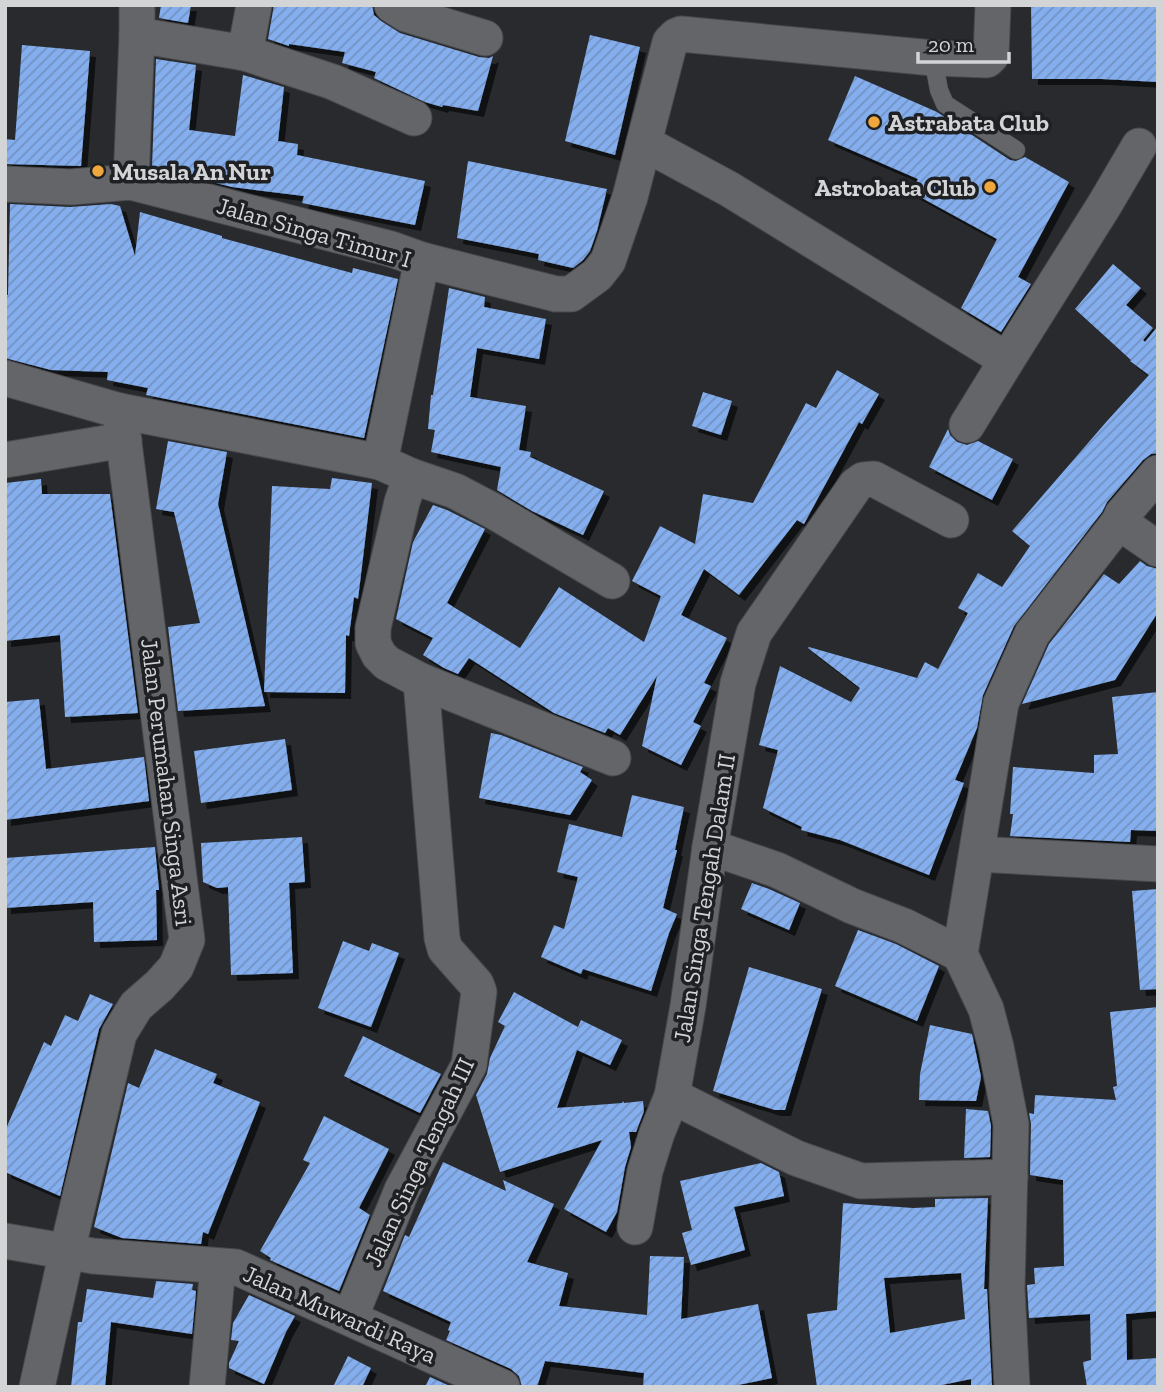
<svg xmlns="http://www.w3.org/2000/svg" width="1163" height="1392" viewBox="0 0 1163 1392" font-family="'Zilla Slab',serif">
  <defs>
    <pattern id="building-hatch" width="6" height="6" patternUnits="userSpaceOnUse" patternTransform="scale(1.75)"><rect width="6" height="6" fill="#84aeed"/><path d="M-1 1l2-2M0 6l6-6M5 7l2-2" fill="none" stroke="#7392c2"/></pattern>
    <filter id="shadow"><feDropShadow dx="6" dy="6" stdDeviation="0" flood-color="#0009"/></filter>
  </defs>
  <rect width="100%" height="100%" fill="#282a2d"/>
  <!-- building -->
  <g fill="url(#building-hatch)" fill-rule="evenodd" filter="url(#shadow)">
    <polygon points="161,5 191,5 188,23 159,18"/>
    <polygon points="274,5 372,5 374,15 381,21 400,33 479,57 489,58 493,56 478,111 443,105 442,107 425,102 374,78 376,72 342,63 345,52 289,44 289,46 268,39"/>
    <polygon points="1031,5 1158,5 1158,82 1102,79 1032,79"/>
    <polygon points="590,35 640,47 615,155 565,141"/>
    <polygon points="22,45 90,51 81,166 5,164 5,139 15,140"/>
    <polygon points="156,59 196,65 189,130 235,136 243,75 284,87 278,141 298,144 297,155 425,181 415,225 302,203 304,196 232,187 152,167"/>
    <polygon points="855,76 937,112 1010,160 1016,161 1025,157 1069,182 1018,277 1031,284 1001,332 961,308 997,239 911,192 918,179 828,140"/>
    <polygon points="468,161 607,189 597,231 590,251 583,260 573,268 538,260 539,254 457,238"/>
    <polygon points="10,204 70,207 111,204 120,206 135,256 140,212 222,236 222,238 352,273 353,268 398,279 364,438 146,395 148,388 107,380 108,372 51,370 5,358 5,294 8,295"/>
    <polygon points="1113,264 1141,288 1126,305 1153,328 1143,340 1145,342 1158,326 1158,453 1151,454 1143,460 1107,502 1102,512 1014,626 983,695 977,728 955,780 964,783 929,875 840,840 801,830 802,827 763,808 778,750 759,745 780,666 851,702 860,688 808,648 809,647 917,678 925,662 938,669 968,613 958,608 978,573 1002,587 1030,546 1012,531 1107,421 1149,375 1130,361 1131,360 1075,309"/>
    <polygon points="449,288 485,297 484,307 546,319 539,359 477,348 470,397 526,406 519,450 531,452 530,457 604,491 583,535 532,511 497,490 501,467 431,452 435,430 428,429 431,395 433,395"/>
    <polygon points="837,370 879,394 862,424 859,422 804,524 797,520 739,595 704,569 681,615 727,638 704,683 711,686 693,722 701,726 681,765 642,746 657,676 620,735 608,728 605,733 554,713 469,658 458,674 444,668 423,655 433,638 396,619 413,542 433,505 447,510 485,529 447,603 520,648 559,587 644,642 661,596 632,581 660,526 695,544 703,494 753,503 806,403 816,408"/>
    <polygon points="703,392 732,401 721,435 692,426"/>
    <polygon points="948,429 950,435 957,442 967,445 978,441 1013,459 992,500 929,467"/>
    <polygon points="168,441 227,452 218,504 265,706 178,711 168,627 200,623 174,512 156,509"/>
    <polygon points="332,478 372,483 358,599 354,597 349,636 346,635 345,693 264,692 272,486 330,489"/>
    <polygon points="41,479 42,494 110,494 138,713 65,717 60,635 5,641 5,483"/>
    <polygon points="1140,561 1147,566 1158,569 1158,612 1115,680 1022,704 1049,644 1104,574 1119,584"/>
    <polygon points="1158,692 1158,831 1131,830 1130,842 1010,836 1013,814 1010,814 1013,767 1094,773 1094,755 1118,754 1112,697"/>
    <polygon points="39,699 46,769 144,757 149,801 5,820 5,702"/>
    <polygon points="491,733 501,735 583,767 580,772 592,780 570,815 479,798"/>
    <polygon points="285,739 292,790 201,803 194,751"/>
    <polygon points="632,795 684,807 675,850 677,850 663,908 677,914 669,933 651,991 583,969 581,974 541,957 554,925 564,929 578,877 557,872 569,824 622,837"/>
    <polygon points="302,837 305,882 289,883 293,973 231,975 228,887 217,888 203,882 201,843"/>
    <polygon points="155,847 159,890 156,890 157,940 94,942 93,902 5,908 5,858"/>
    <polygon points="752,883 769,889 800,903 789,930 741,909"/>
    <polygon points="1158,889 1158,989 1140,990 1132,891"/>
    <polygon points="858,930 896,944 939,966 917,1021 835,986"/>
    <polygon points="343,941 369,951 372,943 399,953 371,1027 318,1008"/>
    <polygon points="749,967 822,989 785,1110 775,1110 713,1091"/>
    <polygon points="514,992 578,1027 581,1020 622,1040 610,1065 577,1050 557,1108 622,1103 623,1101 624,1103 643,1101 644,1111 636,1132 629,1132 631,1147 625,1167 617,1212 606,1232 564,1209 602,1140 500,1172 476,1095 487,1074 490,1058 505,1026 498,1022"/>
    <polygon points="90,994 113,1004 99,1029 60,1196 5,1172 5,1131 44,1042 51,1046 65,1015 78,1021"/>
    <polygon points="1158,1007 1158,1311 1126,1314 1127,1360 1158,1358 1158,1387 1087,1387 1083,1362 1091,1360 1090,1314 1029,1318 1027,1285 1035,1284 1034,1268 1064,1266 1063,1180 1030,1175 1031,1124 1029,1113 1034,1114 1035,1095 1116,1100 1113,1087 1117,1086 1110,1012"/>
    <polygon points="930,1025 972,1034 981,1077 976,1101 919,1100 920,1074"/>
    <polygon points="363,1036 441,1074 420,1113 344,1076"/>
    <polygon points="155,1049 217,1074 213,1083 260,1102 208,1234 203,1232 201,1244 122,1238 94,1227 128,1083 139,1088"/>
    <polygon points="966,1109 988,1111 991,1126 990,1157 964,1158"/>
    <polygon points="324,1116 389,1149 359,1208 370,1215 339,1291 270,1260 271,1258 260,1251 310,1163 303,1160"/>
    <polygon points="443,1162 506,1191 503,1180 554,1204 527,1262 568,1273 559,1306 647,1315 650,1256 684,1257 681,1319 758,1304 772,1378 728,1387 643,1387 644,1373 545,1361 537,1387 522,1387 519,1376 511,1369 446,1340 450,1331 448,1330 451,1322 383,1291 405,1235 409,1237"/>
    <polygon points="761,1163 779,1172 784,1196 734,1207 745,1250 691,1265 682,1233 692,1230 680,1181"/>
    <path d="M988 1198 984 1289H987L992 1387H971V1379L932 1387H817L807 1314 837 1310 843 1203 913 1208 935 1207V1199ZM961 1273 965 1319 890 1333 884 1278Z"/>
    <polygon points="156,1281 193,1284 192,1290 196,1291 192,1334 111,1322 105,1387 71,1387 78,1322 82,1322 87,1289 153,1298"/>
    <polygon points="249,1295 295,1316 286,1332 264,1384 229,1368 229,1363 239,1341 231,1340 233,1323"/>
    <polygon points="348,1356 371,1368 362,1387 333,1387"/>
    <polygon points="430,1377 452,1387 425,1387"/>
  </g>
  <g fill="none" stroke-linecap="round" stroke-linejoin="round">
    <!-- lane casing -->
    <g stroke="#47484b" stroke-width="19">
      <polyline id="lane" points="933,58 939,90 945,104 1016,150"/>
    </g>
    <!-- street casing -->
    <g stroke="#47484b" stroke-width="37">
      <g id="street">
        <polyline points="392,5 406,14 485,38"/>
        <polyline points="137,35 245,53 333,82 414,118"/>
        <polyline points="245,53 254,5"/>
        <polyline points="644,143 729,189 1007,360 1105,204 1139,146"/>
        <polyline points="131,182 137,35 137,5"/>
        <polyline points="5,184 71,187 131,182 391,249 422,260 380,462"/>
        <polyline points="422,260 556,294 571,294 597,275 608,261 630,197 670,42 676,36 681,34 933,58 987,60 991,56 993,5"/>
        <polyline points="5,378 120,411 380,462 411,476 455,491 495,512 612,581"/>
        <polyline points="967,425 1007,360"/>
        <polyline points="5,460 124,440"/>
        <polyline points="411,476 402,502 373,628 373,643 379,655 387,663 421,681 613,758"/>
        <polyline points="1119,522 1158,549"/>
        <polyline points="710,847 777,870 852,906 904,926 960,954"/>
        <polyline points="977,854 1158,864"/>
        <polyline points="672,1096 796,1158 861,1181 1010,1177"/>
        <polyline points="635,1227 645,1171 657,1133 672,1096 688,1006 710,847 738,683 754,633 856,485 863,480 874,479 951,520"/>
        <polyline points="5,1241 93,1256 236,1267 502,1387"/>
        <polyline points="350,1318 402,1190 469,1065 479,992 476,984 445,949 442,938 421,681"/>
        <polyline points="37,1387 67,1251 119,1034 136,1006 160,985 176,967 187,940 120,411"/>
        <polyline points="207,1387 218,1266"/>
        <polyline points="1012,1387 1007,1289 1011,1124 996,1047 986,1009 960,954 1001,703 1032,634 1119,522 1122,515 1158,473"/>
      </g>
    </g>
    <!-- lane -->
    <use href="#lane" stroke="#636569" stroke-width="18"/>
    <!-- street -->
    <use href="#street" stroke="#636569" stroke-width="35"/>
  </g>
  <!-- markers -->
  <g fill="#efa73d" stroke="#1e2023" stroke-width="2.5">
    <circle cx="874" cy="122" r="7"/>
    <circle cx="98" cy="171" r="7"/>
    <circle cx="990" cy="187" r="7"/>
  </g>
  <g text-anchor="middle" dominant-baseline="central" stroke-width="7" stroke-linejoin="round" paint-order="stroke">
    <!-- poi labels -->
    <g font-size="24" font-weight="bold" fill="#d3d4d6" stroke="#1e2023" text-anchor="start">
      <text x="888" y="122">Astrabata Club</text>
      <text x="112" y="171">Musala An Nur</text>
      <text x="976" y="187" text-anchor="end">Astrobata Club</text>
    </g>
    <!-- street labels -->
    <g font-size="24" fill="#d3d4d6" stroke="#1e2023">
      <text transform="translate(314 232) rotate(16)">Jalan Singa Timur I</text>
      <text transform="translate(167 782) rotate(83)">Jalan Perumahan Singa Asri</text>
      <text transform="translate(704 898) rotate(-81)">Jalan Singa Tengah Dalam II</text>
      <text transform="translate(419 1162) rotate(-65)">Jalan Singa Tengah III</text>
      <text transform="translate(340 1314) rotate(24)">Jalan Muwardi Raya</text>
    </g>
  </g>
  <!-- border -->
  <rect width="1163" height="1392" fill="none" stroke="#d3d4d6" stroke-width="14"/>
  <!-- scale -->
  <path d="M918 52v10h91v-10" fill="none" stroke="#d3d4d6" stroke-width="3.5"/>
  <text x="928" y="52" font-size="21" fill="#d3d4d6" stroke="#1e2023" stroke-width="5" paint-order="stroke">20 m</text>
</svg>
